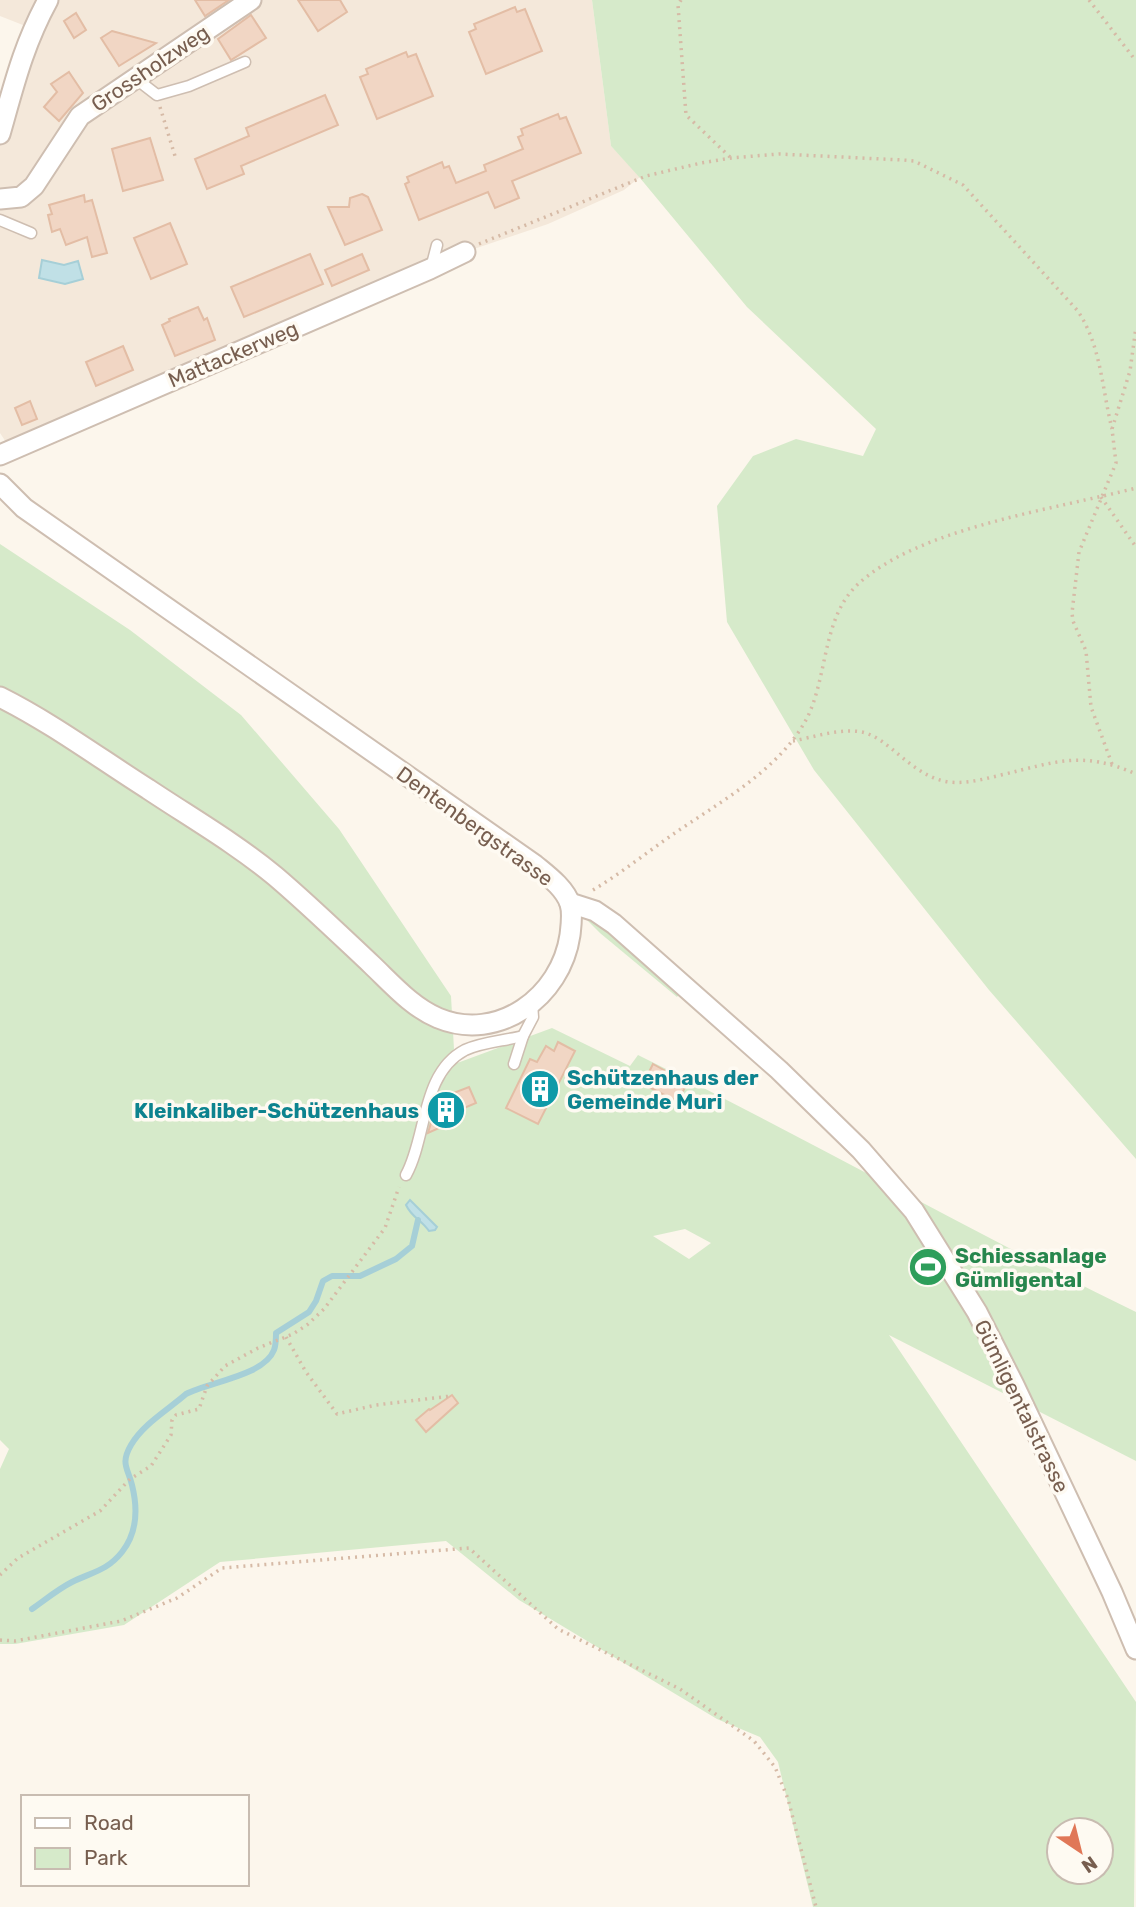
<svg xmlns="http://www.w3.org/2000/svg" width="1136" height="1907" viewBox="0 0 1136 1907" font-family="Rubik,sans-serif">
  <rect width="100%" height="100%" fill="#fcf6ec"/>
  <!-- residential -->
  <polygon fill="#f4e8da" points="0,0 592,0 611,146 640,177 624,190 548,224 465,252 12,451 0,433 0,134 33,29 0,16"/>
  <!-- green -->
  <g fill="#d6eaca" fill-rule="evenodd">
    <polygon points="592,0 1136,0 1136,1159 989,990 814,770 727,622 717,506 753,456 796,439 863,456 876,429 747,307 640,178 611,146"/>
    <path d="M0 544 130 630 241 715 339 829 451 996 454 1049 441 1069 552 1028 630 1066 638 1055C805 1138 968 1230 1136 1312V1461L889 1335 1136 1702 1134 1907H813L778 1762 760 1737 717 1719 519 1600 446 1541 220 1562 124 1625 15 1644H0V1469L9 1449 0 1440ZM685 1229 711 1243 689 1259 653 1236ZM1059 1830H1101V1872H1059Z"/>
    <polygon points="583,916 604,924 682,990 677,997 600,933"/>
  </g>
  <!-- water -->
  <g fill="#c0e0e6" stroke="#a6cfd7" stroke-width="2">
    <polygon points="42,260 64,265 78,261 83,279 65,284 39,278"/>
    <path d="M410 1200 437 1227 435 1230 429 1231C421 1219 412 1218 406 1205Z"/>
  </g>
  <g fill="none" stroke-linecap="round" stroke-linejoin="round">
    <!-- stream -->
    <path stroke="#a6cfd7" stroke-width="6" d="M32 1609C45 1600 58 1589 72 1582 92 1572 107 1571 122 1552 137 1533 138 1509 132 1485 128 1468 120 1464 131 1445 143 1424 169 1409 186 1394 208 1382 264 1376 274 1350 276 1345 276 1338 276 1333L309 1312 316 1301 323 1281 332 1276H360L396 1259 412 1246 418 1220"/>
  </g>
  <!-- building -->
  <g fill="#f1d6c4" stroke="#e3bda5" stroke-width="2">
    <polygon points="195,0 229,0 205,16"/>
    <polygon points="298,0 340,0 347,12 318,31"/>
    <polygon points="515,7 517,12 525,9 542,51 486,74 469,32 476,29 474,24"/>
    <polygon points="76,13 86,30 74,38 64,21"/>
    <polygon points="251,15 266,38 231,60 218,39"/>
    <polygon points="112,31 156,43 119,66 101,38"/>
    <polygon points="406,52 408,57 416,54 433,96 377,119 360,77 368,74 366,69"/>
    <polygon points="69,72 83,93 59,121 44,107 57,92 51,84"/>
    <polygon points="325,95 338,125 241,166 244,174 207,189 195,159 249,136 246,128"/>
    <polygon points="558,114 560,119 566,117 581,153 512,181 519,198 495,208 488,192 419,220 405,184 409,182 407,177 442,162 444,168 449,166 456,183 486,171 484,165 523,149 518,137 523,135 521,129"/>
    <polygon points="150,138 163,180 123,191 112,149"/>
    <polygon points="362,194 368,197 382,230 345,245 328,207 349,207 350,198"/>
    <polygon points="84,195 85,202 92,200 107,253 92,257 87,237 66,245 60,229 52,232 48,215 52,214 49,205"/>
    <polygon points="170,223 187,264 151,279 134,238"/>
    <polygon points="310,254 323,284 244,317 231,287"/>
    <polygon points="362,254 369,270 332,286 325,270"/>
    <polygon points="198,307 204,320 207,318 215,340 175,356 162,325 170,321 169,319"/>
    <polygon points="123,346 133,370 96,386 86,362"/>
    <polygon points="30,401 37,419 22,425 15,408"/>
    <polygon points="558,1042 575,1051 538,1124 506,1108 530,1059 537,1062 546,1046 554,1051"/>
    <polygon points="653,1064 687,1083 678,1102 643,1084"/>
    <polygon points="469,1087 476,1103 445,1116 448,1124 428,1133 438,1099"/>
    <polygon points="452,1395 458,1403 426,1432 416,1420 429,1409 430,1410"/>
  </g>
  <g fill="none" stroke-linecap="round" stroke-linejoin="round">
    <!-- lane casing -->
    <g stroke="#cebeb1" stroke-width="13">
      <g id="lane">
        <polyline points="135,78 157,95 189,86 245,62"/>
        <polyline points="0,220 31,233"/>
        <polyline points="431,268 437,245"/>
        <polyline points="514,1064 523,1036 533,1017 532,1004"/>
        <path d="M406 1175C427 1137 421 1073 465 1050 482 1042 504 1041 523 1036"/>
      </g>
    </g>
    <!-- street casing -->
    <g stroke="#cebeb1" stroke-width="23">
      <g id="street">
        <path d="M0 134C14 85 23 46 48 0"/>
        <polyline points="0,199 21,197 34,186 80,116 251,0"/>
        <polyline points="0,455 430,269 465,252"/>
        <path d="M0 484 24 508 535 865C547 875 565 888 570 904 573 913 571 926 570 935 561 997 498 1043 438 1018 412 1007 392 984 372 965 340 935 308 904 275 876 235 843 190 817 148 789 99 758 52 723 0 697"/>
        <polyline points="570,903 595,911 614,924 779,1070 861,1150 914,1211 977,1312 1014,1385 1112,1592 1136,1649"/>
      </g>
    </g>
    <!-- path -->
    <g stroke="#d6baa6" stroke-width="3.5" stroke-dasharray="2 5" stroke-linecap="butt">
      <polyline points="681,0 678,5 686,115 731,158"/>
      <polyline points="1089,0 1136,61"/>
      <polyline points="160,107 175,156"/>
      <path d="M479 244 646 176 701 163 731 158 779 154 903 160 914 161 963 185 1077 310C1101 344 1102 389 1112 429"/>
      <polyline points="1101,497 1136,547"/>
      <path d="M793 741C814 737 840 728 862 732 890 738 912 777 949 782 967 784 984 779 1001 775 1056 762 1082 750 1136 774"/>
      <polyline points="1112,764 1091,707 1086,651 1073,621 1072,613 1079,552 1116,463 1112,429 1130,371 1136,327"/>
      <path d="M593 890C620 874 646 853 672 835 718 803 780 770 807 718 828 676 822 619 857 585 917 528 1056 509 1136 488"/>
      <polyline points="286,1337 306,1372 337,1414 376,1405 451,1396"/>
      <polyline points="0,1575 18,1558 100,1511 130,1479 151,1466 171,1435 172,1420 176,1415 199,1409 207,1386 225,1366 258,1348 293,1334 307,1325 324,1309 385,1228 399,1187"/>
      <polyline points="0,1640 15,1641 121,1621 177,1598 222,1568 469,1548 558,1629 680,1689 754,1741 775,1767 788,1799 816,1907"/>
    </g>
    <!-- lane -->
    <use href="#lane" stroke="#fff" stroke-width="10"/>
    <!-- street -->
    <use href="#street" stroke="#fff" stroke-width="19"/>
  </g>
  <!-- icons -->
  <defs>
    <g id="building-disc" transform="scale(2.0125)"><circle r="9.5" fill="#0f9aa8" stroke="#fefaf2"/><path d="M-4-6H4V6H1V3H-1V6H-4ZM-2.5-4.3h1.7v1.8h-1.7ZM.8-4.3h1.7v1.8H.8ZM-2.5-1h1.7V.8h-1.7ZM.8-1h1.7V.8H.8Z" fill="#fff"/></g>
    <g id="stadium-disc" transform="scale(2.0125)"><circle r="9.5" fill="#2e9e5b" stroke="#fefaf2"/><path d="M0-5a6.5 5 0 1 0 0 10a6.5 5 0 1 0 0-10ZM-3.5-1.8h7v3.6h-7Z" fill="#fff"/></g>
  </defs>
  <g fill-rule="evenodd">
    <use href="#building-disc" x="540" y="1089"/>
    <use href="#building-disc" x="446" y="1110"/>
    <use href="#stadium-disc" x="928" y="1267"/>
  </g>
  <g text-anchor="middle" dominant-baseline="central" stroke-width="7" stroke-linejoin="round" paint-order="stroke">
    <!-- street labels -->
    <g font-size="21" fill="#775e4f" stroke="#fefaf2">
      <text transform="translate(150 68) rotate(-34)">Grossholzweg</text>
      <text transform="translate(233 354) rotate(-23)">Mattackerweg</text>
      <text transform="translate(475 826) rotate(36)">Dentenbergstrasse</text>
      <text transform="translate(1022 1406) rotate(64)">Gümligentalstrasse</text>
    </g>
    <!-- culture labels -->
    <g font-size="21" font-weight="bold" fill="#0d838f" stroke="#fefaf2" text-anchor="start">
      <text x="567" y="1077">Schützenhaus der<tspan x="567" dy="24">Gemeinde Muri</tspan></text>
      <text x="419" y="1110" text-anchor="end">Kleinkaliber-Schützenhaus</text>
    </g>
    <!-- leisure labels -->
    <g font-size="21" font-weight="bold" fill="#27864d" stroke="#fefaf2" text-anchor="start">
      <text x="955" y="1255">Schiessanlage<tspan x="955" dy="24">Gümligental</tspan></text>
    </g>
  </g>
  <!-- legend -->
  <rect x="21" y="1795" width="228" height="91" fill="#fefaf2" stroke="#c8bcb1" stroke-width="2"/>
  <rect x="35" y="1818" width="35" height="10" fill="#ffffff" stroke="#c8bcb1" stroke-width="2"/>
  <text x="84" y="1830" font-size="21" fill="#775e4f">Road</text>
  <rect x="35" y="1848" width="35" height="21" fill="#d6eaca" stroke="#c8bcb1" stroke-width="2"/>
  <text x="84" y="1865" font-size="21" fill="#775e4f">Park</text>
  <!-- north arrow -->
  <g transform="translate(1080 1851) rotate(145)"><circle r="33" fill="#fefaf2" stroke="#c8bcb1" stroke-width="2"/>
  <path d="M0-5L12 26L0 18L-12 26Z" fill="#e07757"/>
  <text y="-10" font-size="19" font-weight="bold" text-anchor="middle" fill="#775e4f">N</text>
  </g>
</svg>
